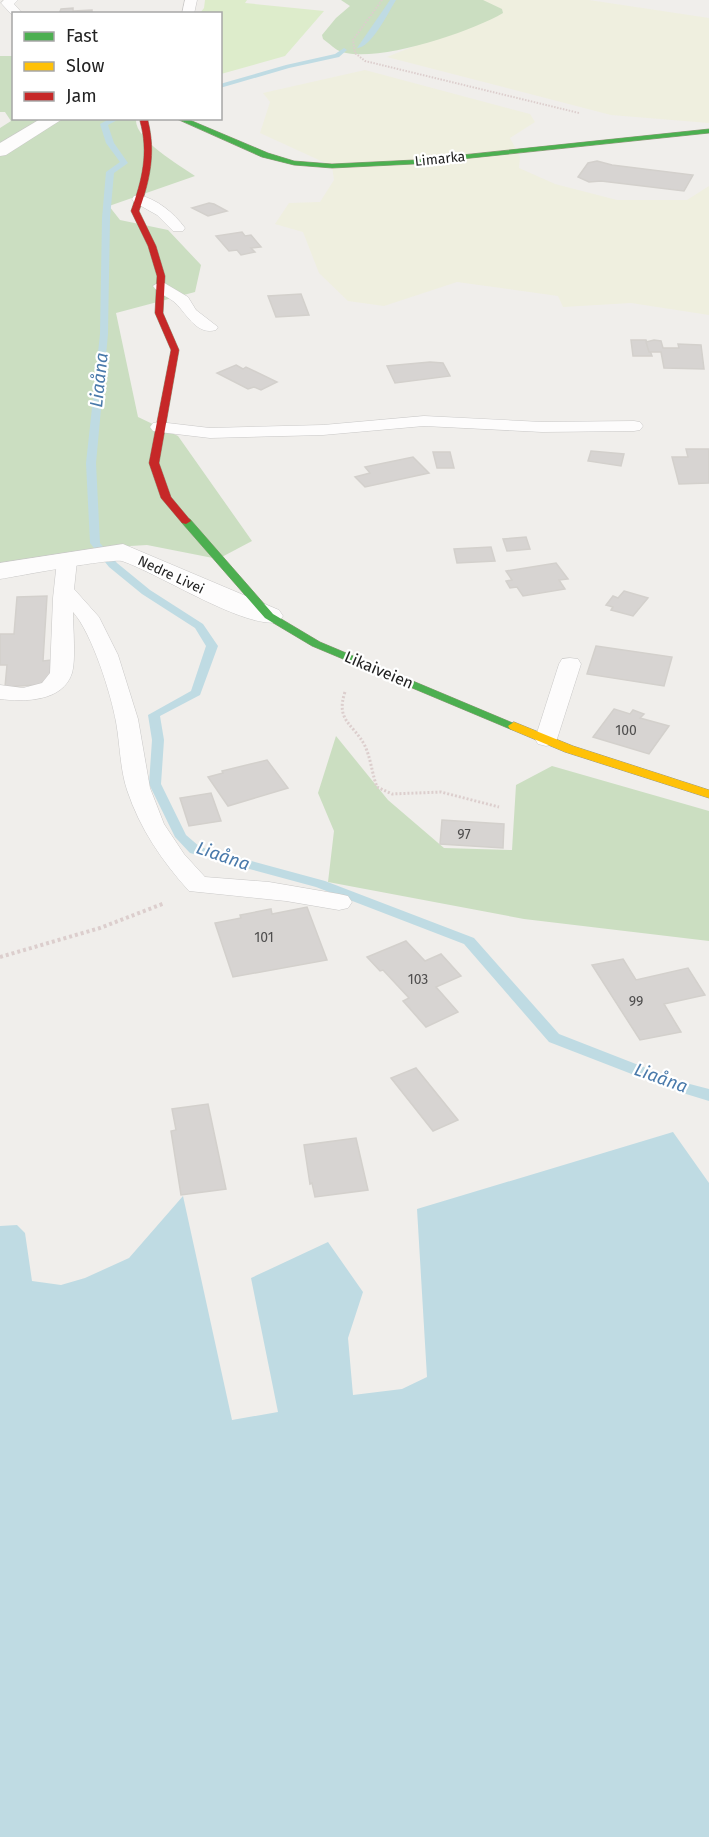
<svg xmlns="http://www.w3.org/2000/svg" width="709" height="1837" viewBox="0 0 709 1837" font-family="'Fira Sans',sans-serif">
  <rect width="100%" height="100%" fill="#f0eeeb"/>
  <!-- farmland -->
  <g fill="#efefdf">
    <polygon points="475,0 589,0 709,18 709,123 611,115 387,57 489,16"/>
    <polygon points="365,70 530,114 535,122 510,138 520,157 519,168 555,184 617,200 687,200 709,186 709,315 631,303 563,307 558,296 457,282 384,306 348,301 319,273 303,232 275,224 289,203 320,202 334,180 332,166 260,133 270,102 263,93"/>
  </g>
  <!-- grass -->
  <polygon fill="#ddeccb" points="205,0 247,0 245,3 324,11 285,56 221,74 220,14 200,13 204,8"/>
  <!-- forest -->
  <g fill="#cbdec1">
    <path d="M341 0H483L502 9 503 13C471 32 378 63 342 52 335 50 329 43 323 39L322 35 336 18 350 6Z"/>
    <path d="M0 56H13L14 118 136 119C134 139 179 165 195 176L109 206 120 220 168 230 201 265 195 292 116 313 138 417 178 436 252 541 218 559 147 545 96 548 0 563V128L11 121 5 112H0Z"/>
    <polygon points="336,736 388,800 444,848 512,850 516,785 552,766 709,811 709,941 524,919 328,882 334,831 318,793"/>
  </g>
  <!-- water -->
  <polygon fill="#bfdbe3" points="673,1132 709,1183 709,1837 0,1837 0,1226 17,1225 25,1233 32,1281 61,1285 85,1278 129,1258 183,1196 232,1420 278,1412 251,1278 328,1242 363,1292 348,1338 353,1395 402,1389 427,1377 417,1209"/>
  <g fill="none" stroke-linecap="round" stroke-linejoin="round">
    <!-- stream -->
    <g fill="#bfdbe3" fill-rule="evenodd">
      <path d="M390 0H396C388 13 371 48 357 48Z"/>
      <polygon points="344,48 347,50 339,57 289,68 220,88 220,84 286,65 335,54"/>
      <polygon points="111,118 121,118 108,125 114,143 128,163 114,173 110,218 108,334 96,463 100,543 117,563 150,590 203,624 218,646 200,695 160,716 164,740 161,784 186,835 200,847 325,881 474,938 559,1034 682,1082 709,1089 709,1101 673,1090 549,1042 464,944 316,887 190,853 175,837 149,784 152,740 148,715 191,691 206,646 195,628 142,594 109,567 90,543 86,463 100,334 102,218 106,172 120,162 106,143 100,124"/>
    </g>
  </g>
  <!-- building -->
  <g fill="#d7d4d2" stroke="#d3d0cc" stroke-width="1.5">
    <polygon points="73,8 73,11 92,10 92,14 59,14 61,9"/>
    <polygon points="597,161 612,165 693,175 684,191 601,181 589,182 578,177 588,163"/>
    <polygon points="209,203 214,204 227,211 208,216 192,208"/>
    <polygon points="242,232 245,236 251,235 261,247 251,248 255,252 241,255 237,250 229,251 216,236"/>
    <polygon points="301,294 309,315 276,317 268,296"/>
    <polygon points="631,340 646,340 652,356 633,356"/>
    <polygon points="654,340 661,341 663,348 679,348 678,344 701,345 704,369 664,368 661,352 649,352 646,342"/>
    <polygon points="430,362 443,363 450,376 395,383 387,366"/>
    <polygon points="236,365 243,369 246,367 277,382 261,390 254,387 248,389 217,373"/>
    <polygon points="686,449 709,449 709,483 679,484 672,457 688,457"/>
    <polygon points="591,451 624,454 621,466 588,461"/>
    <polygon points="433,452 450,452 454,468 437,468"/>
    <polygon points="413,457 429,473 365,487 355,477 370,473 365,467"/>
    <polygon points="526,537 530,549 507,551 503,539"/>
    <polygon points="491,547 495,561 457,563 454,549"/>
    <polygon points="556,563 568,579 559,580 565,589 523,596 517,587 510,588 506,581 512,580 506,571"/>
    <polygon points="624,591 648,598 633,616 611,610 613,607 606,605 613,596 618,598"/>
    <polygon points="47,596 43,661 51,660 50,684 5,687 7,665 0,665 0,634 14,634 17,597"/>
    <polygon points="596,646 672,657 664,686 587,674"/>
    <polygon points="614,709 630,714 633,710 644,714 640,718 669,726 649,754 593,737"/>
    <polygon points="267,760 288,788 228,806 208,777 223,773 222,771"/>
    <polygon points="211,793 221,821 189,826 180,798"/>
    <polygon points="442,820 504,824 503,848 440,844"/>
    <polygon points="307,907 327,960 233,977 215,923 241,918 240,915 271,909 272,914"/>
    <polygon points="406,941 425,961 441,954 461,976 436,987 458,1012 426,1027 403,1001 409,998 383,970 380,971 367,957"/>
    <polygon points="623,959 636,980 688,968 705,995 664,1004 681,1032 640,1040 592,965"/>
    <polygon points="416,1068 458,1120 433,1131 391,1078"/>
    <polygon points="208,1104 226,1189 181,1195 171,1131 176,1130 172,1109"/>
    <polygon points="356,1138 368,1190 315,1197 312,1183 310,1184 304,1145"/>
  </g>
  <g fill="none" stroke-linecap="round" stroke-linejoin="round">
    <!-- lane casing -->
    <g stroke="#c9c8c7" stroke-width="1">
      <g id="lane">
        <polygon points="4,0 18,0 14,4 23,14 14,14 13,16 1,3"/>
        <polygon points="185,0 197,0 194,14 182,14"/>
        <path d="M139 195C157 199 174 213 185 228L183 231H173L157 215 134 202 132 199 134 196Z"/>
        <path d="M161 281 188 297 196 310 218 327 216 330C195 336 186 311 173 301 166 296 158 293 153 286Z"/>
        <polygon points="424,416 542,422 634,421 640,422 643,426 640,430 634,431 542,432 424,426 323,435 210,438 159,432 153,431 150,427 153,423 159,422 210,428 323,425"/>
        <path d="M67 555 74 557 77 561 74 589 99 617 118 655 138 719 150 788 164 824 184 854 205 877 269 882 339 894 348 896 352 902 348 908 339 910 286 901 189 891C162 861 140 829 127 790 120 769 120 744 116 722 111 694 92 633 73 612 73 627 76 660 72 673 63 702 24 702 0 699V685L23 688 42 683 50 673 53 598 57 561 60 557Z"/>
        <polygon points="570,658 578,659 581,664 557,739 554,744 546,746 538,744 535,739 559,664 562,659"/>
      </g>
    </g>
    <!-- street casing -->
    <g stroke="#c9c8c7" stroke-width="1">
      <g id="street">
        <polygon points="42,118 64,118 6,155 0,156 0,143"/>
        <path d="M123 544 279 610 283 616 279 622C246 630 158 573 122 561 111 558 19 576 0 579V563Z"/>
      </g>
    </g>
    <!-- fast casing -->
    <g stroke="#999a82" stroke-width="1">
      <g id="fast">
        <polygon points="175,118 185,118 268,153 294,161 332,164 414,160 709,129 709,133 414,164 332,168 294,165 262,157"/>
        <polygon points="186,518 190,519 273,614 320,642 520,726 514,730 510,729 312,646 265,618 182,523 181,521"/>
      </g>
    </g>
    <!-- slow casing -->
    <g stroke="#999a82" stroke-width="1">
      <polygon id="slow" points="514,722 573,746 709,790 709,798 565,752 510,729 508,726"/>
    </g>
    <!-- jam casing -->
    <g stroke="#999a82" stroke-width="1">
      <path id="jam" d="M142 118H149L148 121C156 153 150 180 139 211L156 246 165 276 163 313 179 350 159 463 171 497 191 521 186 524 182 523 161 498 149 463 171 350 155 313 157 276 148 246 131 211C142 180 149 153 140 121Z"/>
    </g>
    <!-- path-far2 -->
    <polyline stroke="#dccecd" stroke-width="2" stroke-dasharray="1.5 1.5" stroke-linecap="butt" points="382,0 353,40 355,53 365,61 579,113"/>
    <!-- path-far1 -->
    <path stroke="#dccecd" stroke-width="3" stroke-dasharray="2 2" stroke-linecap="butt" d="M345 692C335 721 354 724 365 746 371 759 372 774 377 787L392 794 441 792 499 807"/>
    <!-- path -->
    <polyline stroke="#dccecd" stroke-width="4" stroke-dasharray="3 3" stroke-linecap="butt" points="0,957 100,928 165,903"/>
    <!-- lane -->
    <use href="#lane" fill="#fdfcfc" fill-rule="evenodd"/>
    <!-- street -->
    <use href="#street" fill="#fdfcfc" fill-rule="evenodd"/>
    <!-- fast -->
    <use href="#fast" fill="#4caf50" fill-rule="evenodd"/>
    <!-- slow -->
    <use href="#slow" fill="#ffc107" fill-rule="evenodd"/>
    <!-- jam -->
    <use href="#jam" fill="#c62828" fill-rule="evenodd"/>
  </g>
  <g text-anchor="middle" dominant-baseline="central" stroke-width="4.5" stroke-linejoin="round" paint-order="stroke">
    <!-- far-street labels -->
    <g font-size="14" fill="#222" stroke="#fff">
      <text transform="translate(440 159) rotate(-6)">Limarka</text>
      <text transform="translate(171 575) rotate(25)">Nedre Livei</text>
    </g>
    <!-- number labels -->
    <g font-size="14" fill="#4f4e4e">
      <text x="626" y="730">100</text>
      <text x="464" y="834">97</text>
      <text x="264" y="937">101</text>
      <text x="418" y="979">103</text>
      <text x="636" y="1001">99</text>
    </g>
    <!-- street labels -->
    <g font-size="16" fill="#222" stroke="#fff">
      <text transform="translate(379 670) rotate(23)">Likaiveien</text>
    </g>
    <!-- water labels -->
    <g font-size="18" font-style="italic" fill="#4a7aab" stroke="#fff">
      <text transform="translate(99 380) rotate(-84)">Liaåna</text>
      <text transform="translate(223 856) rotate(19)">Liaåna</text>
      <text transform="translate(661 1078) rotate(20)">Liaåna</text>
    </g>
  </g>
  <!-- legend -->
  <rect x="12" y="12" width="210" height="108" fill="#ffffff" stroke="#a7a7a7" stroke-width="1.5"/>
  <rect x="24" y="32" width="30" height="9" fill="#4caf50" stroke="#a7a7a7" stroke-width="1.5"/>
  <text x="66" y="42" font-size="18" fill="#222222">Fast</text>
  <rect x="24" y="62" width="30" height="9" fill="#ffc107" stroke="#a7a7a7" stroke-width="1.5"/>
  <text x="66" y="72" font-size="18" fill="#222222">Slow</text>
  <rect x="24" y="92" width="30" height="9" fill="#c62828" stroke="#a7a7a7" stroke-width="1.5"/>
  <text x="66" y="102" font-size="18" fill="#222222">Jam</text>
</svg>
